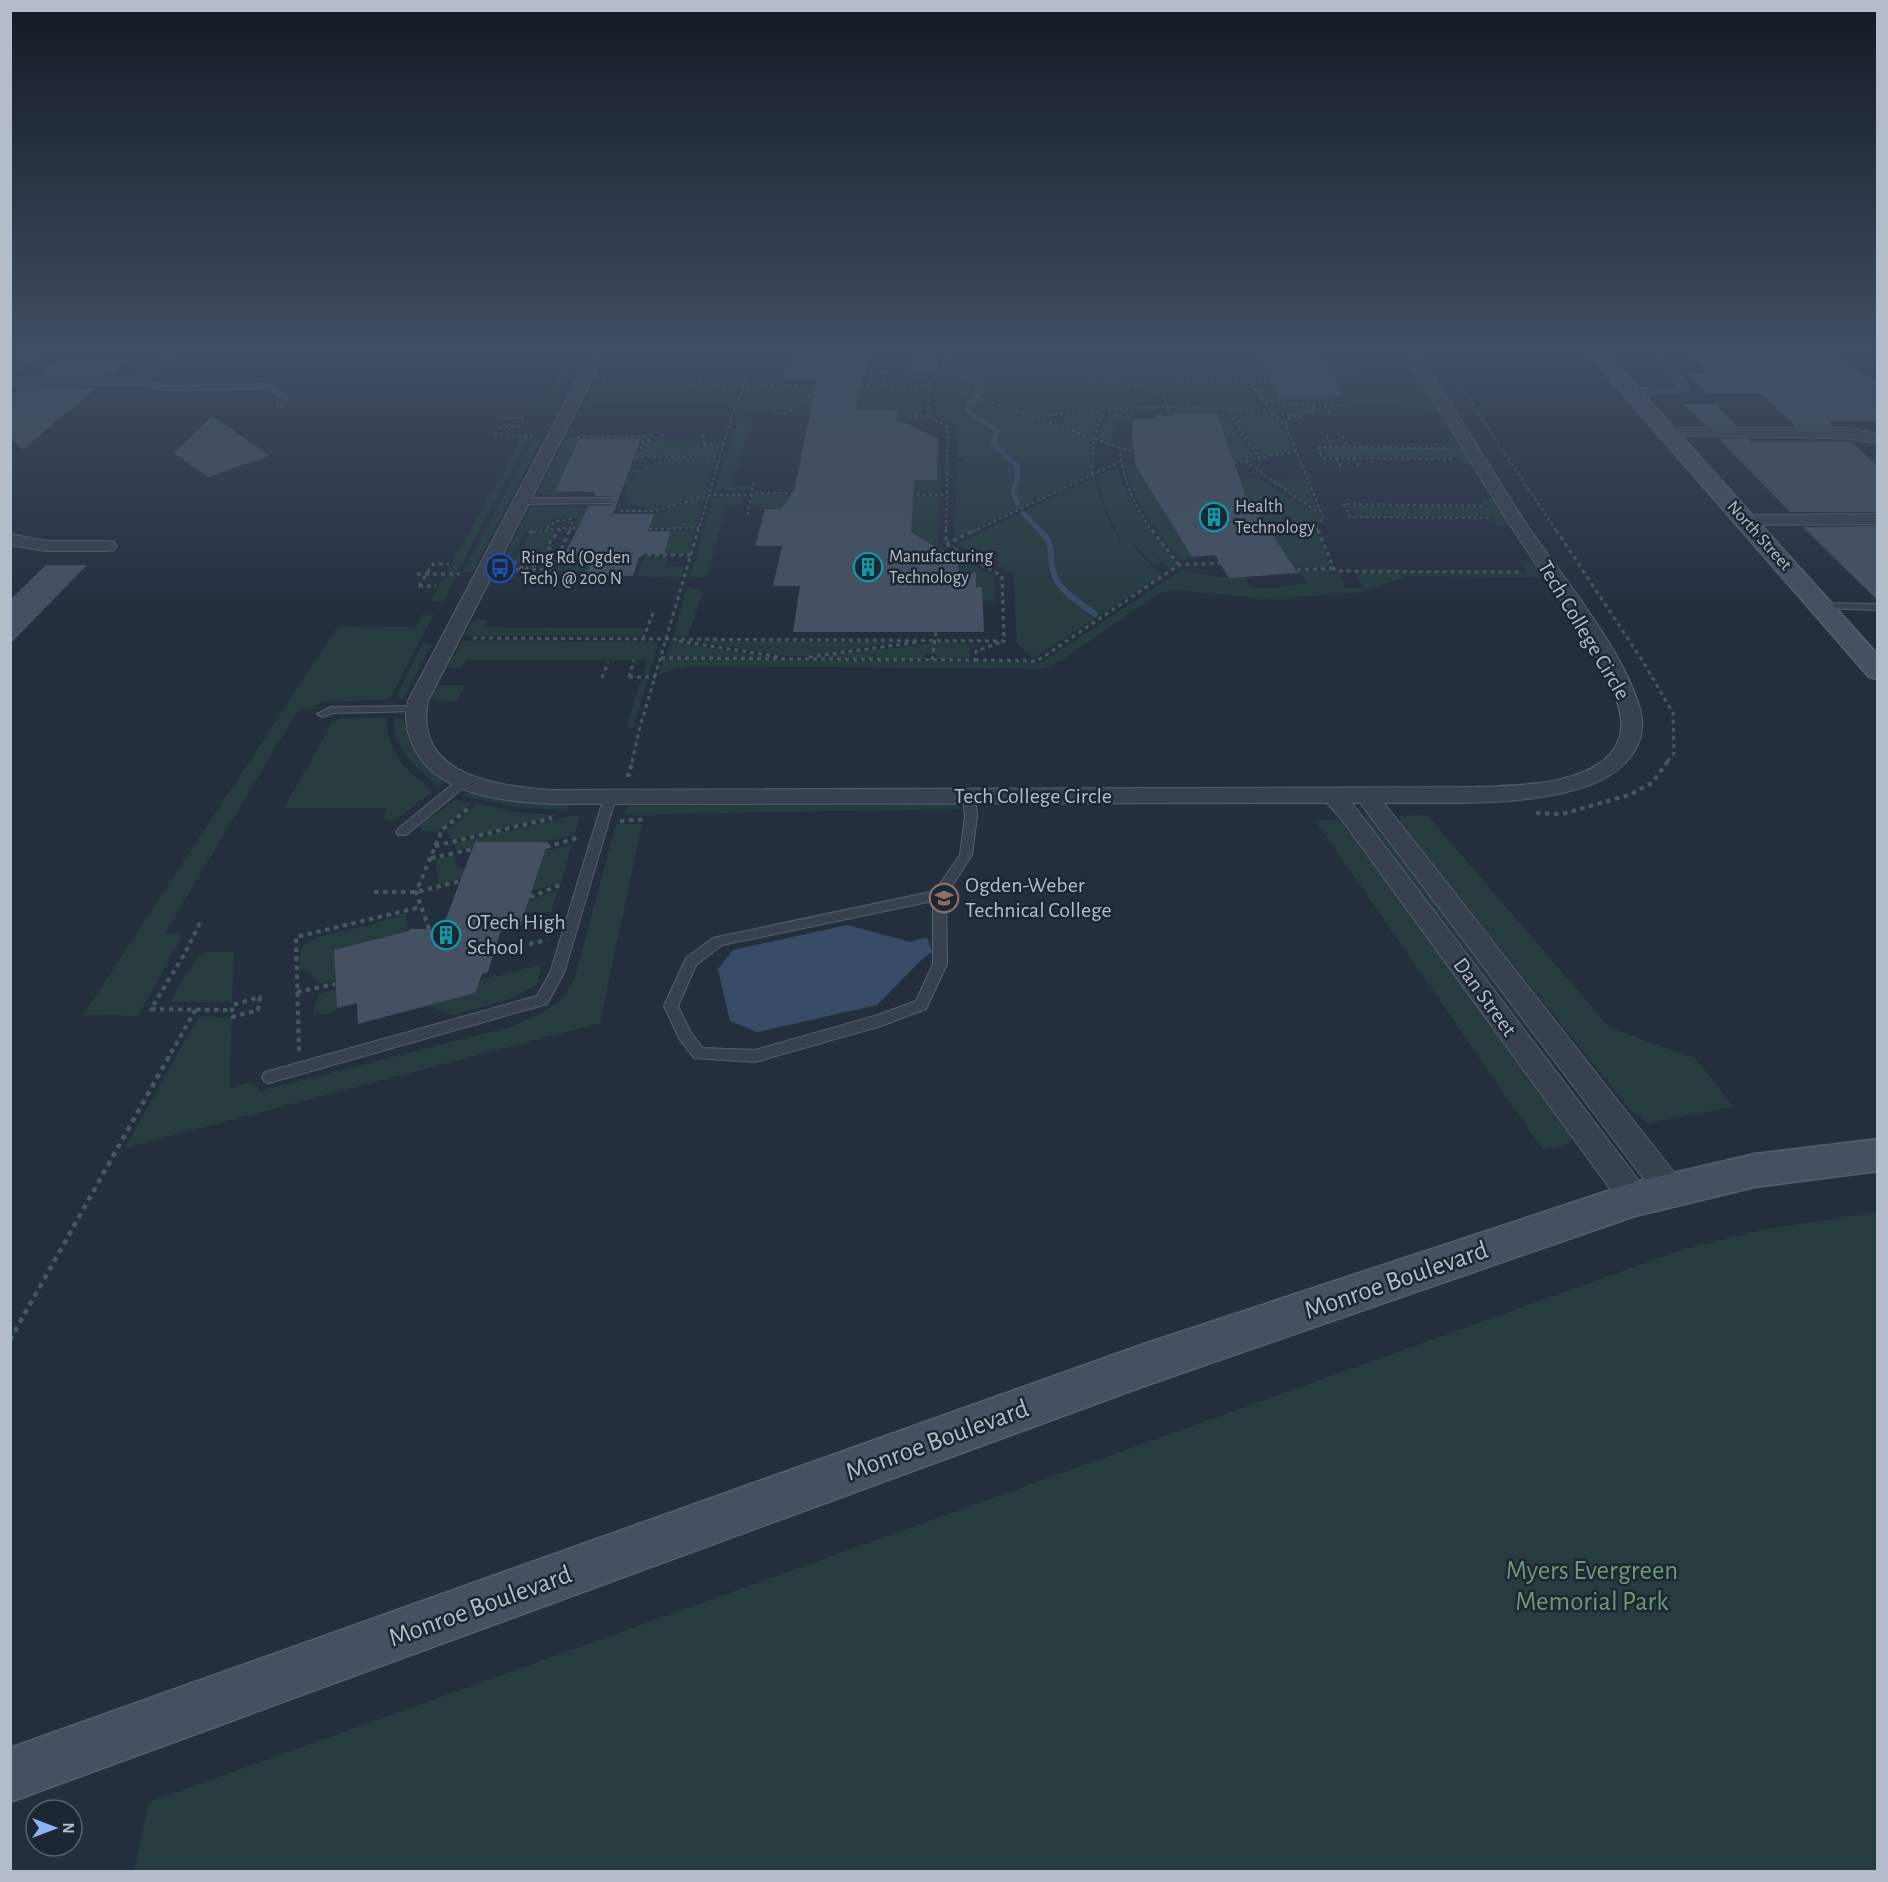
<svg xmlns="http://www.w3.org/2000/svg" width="1888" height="1882" viewBox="0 0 1888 1882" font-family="'Alegreya Sans',sans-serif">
  <rect width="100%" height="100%" fill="#242f3e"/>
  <!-- green -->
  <g fill="#263c3f">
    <polygon points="573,348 581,348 547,409 540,409"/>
    <polygon points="939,348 952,348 1135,388 1150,401 1139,402 1137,406 1065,412 1064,390 1063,413 1043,416 1028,415 911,372 941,371"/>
    <polygon points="999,348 1121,348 1130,361 1152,359 1174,383 1162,392 991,355"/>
    <polygon points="1126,348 1153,351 1236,352 1248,381 1177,381 1155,357 1133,359"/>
    <polygon points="1240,352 1285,352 1283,381 1252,381"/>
    <polygon points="1296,364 1357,364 1369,386 1341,383 1342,386 1327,385"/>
    <polygon points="1407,365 1414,367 1439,407 1438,412 1431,412 1425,407 1311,405 1261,399 1256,390 1268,390 1271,396 1323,396 1325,400 1342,400 1347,396 1377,396 1374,388 1420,388"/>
    <polygon points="604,376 607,376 607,381 727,382 730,377 741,378 739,384 593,383 598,377"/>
    <polygon points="1179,383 1245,383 1262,408 1223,406 1221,402 1221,406 1168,405 1165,393"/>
    <polygon points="592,386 738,386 732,409 726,408 726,404 593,403 589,408 583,408"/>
    <polygon points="939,386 1091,439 1089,474 955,539 957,462 966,462 966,458 957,458 958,426 935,414 936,387"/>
    <polygon points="747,387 819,387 789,409 740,409"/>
    <polygon points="824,387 922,388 921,415 896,415 896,410 878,410 877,413 810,412 811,406 798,406"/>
    <path d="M1263 401 1312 407 1313 410C1293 410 1277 419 1263 401Z"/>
    <polygon points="1222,407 1233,428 1256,458 1233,460 1216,414 1172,413 1169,408"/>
    <path d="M1228 409C1268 411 1277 412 1294 450L1262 456 1244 435Z"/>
    <polygon points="1101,411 1092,436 1064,427 1064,416"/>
    <polygon points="1134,411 1133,416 1111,418 1132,417 1132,420 1115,421 1111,442 1099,439 1108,413"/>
    <polygon points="739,417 751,417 732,486 750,486 749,490 715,490"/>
    <polygon points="522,438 529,438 457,572 447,571"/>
    <polygon points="535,438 542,438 473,571 462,573"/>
    <polygon points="570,438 580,438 555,491 567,491 566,496 538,494 565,439"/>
    <polygon points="1455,441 1460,443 1473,464 1460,464 1456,457 1327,456 1324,448 1450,448 1447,442"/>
    <polygon points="645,442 701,442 700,447 720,446 718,455 639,456"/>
    <polygon points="716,457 705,497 654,510 646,510 646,506 627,505 630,496 626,495 627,485 624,485 625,481 640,477 634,473 628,473 629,470 644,470 646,466 666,458"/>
    <path d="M1124 465H1136L1192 557 1182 561C1155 533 1136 503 1124 465Z"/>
    <polygon points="937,466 941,466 941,493 913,492 914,480 937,480"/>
    <path d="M1118 467C1128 505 1153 534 1177 564L1171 568 1165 566 1149 548 1162 565 1151 563 1130 539 1140 554 1162 575 1033 659 1017 643 1013 573 999 566 998 551H971L960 546 961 542 1094 477C1100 500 1108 521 1120 541H1125L1121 540 1103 503 1108 502H1104L1096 477Z"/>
    <polygon points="1240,479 1245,483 1242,479 1260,479 1291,500 1319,513 1321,519 1313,524 1331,567 1295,568 1235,480"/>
    <polygon points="1305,479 1317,509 1270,480"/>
    <polygon points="753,495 940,496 938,548 878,510 759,508 759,504 751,504"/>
    <polygon points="745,496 742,504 726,505 708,573 704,577 690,578 713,497"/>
    <polygon points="1489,498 1494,499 1510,525 1508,527 1497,525 1492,517 1354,516 1349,506 1486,508 1481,499"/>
    <polygon points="704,499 696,528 649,528 654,514"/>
    <polygon points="531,507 589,508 598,527 574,527 575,519 563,517 550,521 547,527 525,533 508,562 519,568 507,568 507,565 501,564"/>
    <polygon points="557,529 553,538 544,546 550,553 545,561 533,565 515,563 514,561 528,535"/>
    <polygon points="695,530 688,554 664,554 671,531"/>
    <polygon points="562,553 595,553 586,577 582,576 584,571 555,571"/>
    <polygon points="645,557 667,557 666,567 684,566 681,578 637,576"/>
    <polygon points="959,557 994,577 996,602 983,601 982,587 976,587 976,573 958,573 954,558"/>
    <polygon points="1521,560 1534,562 1542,574 1539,575 1540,577 1408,576 1361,592 1269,599 1175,590 1159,593 1062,660 1044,669 685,666 660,674 663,659 1040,663 1180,571 1229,578 1245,577 1250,588 1276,588 1306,583 1300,572 1332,570 1333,572 1326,577 1339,573 1345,588 1363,588 1357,573 1527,574 1520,563"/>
    <polygon points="457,574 443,602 431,600 444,578"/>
    <polygon points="687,587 703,591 688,636 673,637"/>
    <polygon points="434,614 391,696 387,700 321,702 315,709 298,710 165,933 183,935 138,1016 83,1015 338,626 416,627 422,615"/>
    <polygon points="476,619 488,620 485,627 644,628 641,636 465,635 472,622"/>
    <polygon points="463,641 659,642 649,675 643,675 647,660 466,660 462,668 450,668 448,666"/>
    <polygon points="697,641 899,642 806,656 786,656"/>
    <polygon points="671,642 769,657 666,656"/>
    <polygon points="941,642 983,645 970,649 970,658 937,659 936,654 926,654 925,659 815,657"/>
    <polygon points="423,643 432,643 405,697 402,699 397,696"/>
    <polygon points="641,679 648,679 633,728 626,729"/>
    <polygon points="441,685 465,685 457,702 431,701 437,688"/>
    <path d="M342 718H387C385 739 396 759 411 773 418 779 428 784 431 793L393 822 383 820 387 808H284L333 721Z"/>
    <path d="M394 718 403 719C410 751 419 761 444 782L438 787 411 763 395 738Z"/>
    <polygon points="468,792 521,803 569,805 567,811 516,807 461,796"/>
    <polygon points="455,800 472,803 438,831 422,831 419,826"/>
    <polygon points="633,801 957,801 961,809 622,815"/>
    <polygon points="477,804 526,813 560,815 454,840 446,831"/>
    <path d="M576 815 580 817 574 835C534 846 496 841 456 850L454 844Z"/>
    <polygon points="1427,815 1610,1028 1695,1058 1734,1107 1648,1123 1631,1111 1402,826 1399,816"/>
    <polygon points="1367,816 1371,817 1596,1103 1587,1106 1364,819"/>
    <polygon points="1339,819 1571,1127 1574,1138 1566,1145 1543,1150 1315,820"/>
    <polygon points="616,824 642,824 600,1023 125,1148 198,1017 232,1018 229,1088 252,1082 259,1091 510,1027 540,1014 563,998 575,977"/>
    <polygon points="572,844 561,883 532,891 545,851"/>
    <polygon points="456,855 455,865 465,869 461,878 438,885 436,859"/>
    <polygon points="558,890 551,912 525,913 529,901"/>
    <polygon points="405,913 409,931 334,950 335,979 319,984 310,973 299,968 301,949 308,941 327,934 367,926"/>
    <polygon points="207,952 234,952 232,1002 173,1002 171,998 198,957"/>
    <polygon points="543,964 536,985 513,998 454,1015 426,1006 475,993 480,980"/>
    <polygon points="336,989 337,1008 330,1014 314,1015 314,1007 319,994"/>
    <polygon points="1877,1212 1877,1871 134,1871 149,1802 1681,1250 1761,1230"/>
  </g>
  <!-- water -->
  <polygon fill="#394c67" points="847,925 911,942 927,937 932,952 920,961 877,1005 757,1032 730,1021 718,969 733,950"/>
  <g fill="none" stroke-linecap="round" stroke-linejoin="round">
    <!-- stream-far1 -->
    <g stroke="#394c67" stroke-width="5">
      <polyline points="956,351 945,362 955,373 977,383 978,395"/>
      <polyline points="976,400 968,406 968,411 997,430 993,444 1017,466 1018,477 1013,491 1018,504"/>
      <polyline points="1023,513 1041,532"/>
    </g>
    <!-- stream -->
    <path stroke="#394c67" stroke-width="6" d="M1039 530C1058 547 1047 554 1054 574 1060 592 1080 603 1095 614"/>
  </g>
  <!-- building -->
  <g fill="#455162">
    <polygon points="792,348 872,348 868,369 864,368 855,411 897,410 896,419 938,439 937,480 914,480 911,532 958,560 958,573 976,573 976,587 982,587 984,632 793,632 800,586 773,586 782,546 755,546 765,509 781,509 794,491 817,379 783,379"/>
    <polygon points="912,348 938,348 937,371 910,371"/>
    <polygon points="1258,348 1318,348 1343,396 1278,396"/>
    <polygon points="1686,352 1833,352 1878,383 1878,421 1828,421 1833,426 1795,426 1760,393 1707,393 1686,373 1708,373"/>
    <polygon points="128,360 111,375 36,376 55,361"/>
    <polygon points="19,388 96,388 22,450 10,436 10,395"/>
    <polygon points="1684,404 1716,404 1736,426 1706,426"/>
    <polygon points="1172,413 1217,414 1245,494 1298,573 1229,578 1215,555 1192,557 1135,464 1132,437 1133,419 1157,419 1156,415 1173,416"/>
    <polygon points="212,416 270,456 208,477 174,453"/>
    <polygon points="579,439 641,439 613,514 654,514 648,531 671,531 664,554 640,554 633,576 586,575 595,553 565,553 589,506 612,505 615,502 609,496 594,496 596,492 555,491"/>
    <polygon points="1719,439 1749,439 1752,442 1850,441 1878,466 1878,512 1790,512"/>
    <polygon points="1878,526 1878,601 1803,527"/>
    <polygon points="46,565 87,565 10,644 10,600"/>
    <polygon points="475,842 548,842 519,930 501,930 488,972 482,974 475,993 358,1024 357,1003 337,1008 334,950 409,931 410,929 442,929"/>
  </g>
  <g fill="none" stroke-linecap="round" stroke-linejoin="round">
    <!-- service casing -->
    <g stroke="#565f6c" stroke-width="2">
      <g id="service">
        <polygon points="1649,348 1657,348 1688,385 1688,389 1673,393 1626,392 1626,388 1629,388 1672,389 1680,386"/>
        <polygon points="136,379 166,386 269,384 288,396 285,405 281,407 277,405 280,397 267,388 166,390 133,383 132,381"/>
        <polygon points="609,498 613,501 612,503 521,504 517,501 521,498"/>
        <polygon points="1820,603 1878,604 1878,610 1816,608 1815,606"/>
        <polygon points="417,706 421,707 421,711 333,713 323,717 317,714 331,707"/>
        <polygon points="464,777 468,778 470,781 468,784 406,835 398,835 396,832 398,829 460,778"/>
        <path d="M969 792 975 796 977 816 972 855 946 895 947 964 926 1009 881 1026 755 1062 694 1058 680 1040 664 1006 686 958 713 938 935 891 960 855 965 816 963 796ZM933 901V964L916 1001 878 1015 755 1050 703 1048 691 1033 678 1006 696 965 722 945Z"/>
        <polygon points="610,793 616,797 564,973 547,1004 269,1083 264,1081 262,1077 264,1073 269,1071 537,996 550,973 604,797"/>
      </g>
    </g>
    <!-- minor casing -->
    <g stroke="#565f6c" stroke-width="2">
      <g id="minor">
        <polygon points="33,348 49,348 10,375 10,364"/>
        <polygon points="168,348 183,348 149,380 136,385 10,386 10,378 133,377"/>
        <path d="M594 348H608L428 701C413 776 498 786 551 790L1473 787C1513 786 1600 786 1618 741 1626 723 1618 701 1610 684 1584 627 1544 578 1511 526 1473 468 1439 407 1401 348H1415C1454 407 1490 469 1529 528 1564 579 1624 651 1640 709 1646 729 1640 748 1625 763 1579 811 1448 802 1384 803L1680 1180 1684 1189 1680 1198 1669 1202 1658 1198 1360 803H1352L1646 1190 1650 1199 1646 1208 1635 1212 1624 1208 1342 820 1327 803 551 804C502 801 437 796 413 746 406 730 404 718 408 701Z"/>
        <polygon points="1667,428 1847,428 1878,434 1878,444 1847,438 1662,436 1659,433"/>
        <polygon points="1878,514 1878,524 1744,525 1738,524 1735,520 1738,516 1744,515"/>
        <polygon points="10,534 46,541 108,541 114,542 117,546 114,550 108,551 46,551 10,545"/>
      </g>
    </g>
    <!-- secondary casing -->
    <g stroke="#565f6c" stroke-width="3">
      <g id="secondary">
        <polygon points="1583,348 1602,348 1878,655 1878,679 1869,677"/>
        <polygon points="1878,1139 1878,1171 1755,1187 1635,1216 1147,1385 10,1802 10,1748 1147,1343 1635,1182 1755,1154"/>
      </g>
    </g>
    <!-- path-far3 -->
    <g stroke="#44595c" stroke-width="2" stroke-dasharray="3 3" stroke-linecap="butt">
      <polyline points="724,348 723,351 738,358 757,358"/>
      <polyline points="903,348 901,371 1142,455"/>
      <polyline points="958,348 1163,393"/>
      <polyline points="1124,348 1132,359 1154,358 1177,382 1283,382"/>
      <polyline points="1137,348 1291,351"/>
      <polyline points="1435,348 1557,532"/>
      <polyline points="703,349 707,348"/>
      <path d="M1238 350C1249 380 1261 404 1285 426"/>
      <polyline points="1287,351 1294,371"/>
      <polyline points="989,355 997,348"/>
      <polyline points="1349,356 1353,364"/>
      <polyline points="1360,356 1364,364"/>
      <polyline points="1371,357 1375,363"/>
      <polyline points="1291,362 1327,362 1320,348"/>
      <polyline points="863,371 901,371"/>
      <polyline points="715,373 747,377"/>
      <polyline points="700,381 703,373"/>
      <polyline points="929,382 928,416 948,427 946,532"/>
      <polyline points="603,384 929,386"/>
      <polyline points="869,386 874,348"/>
      <polyline points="883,386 886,348"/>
      <polyline points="1253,389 1268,389"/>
      <polyline points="1259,399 1295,404 1351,406"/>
      <polyline points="1313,406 1315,410 1292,415 1286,421 1286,426 1324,519 1315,524 1318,532"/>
      <polyline points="1325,406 1330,415"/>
      <polyline points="1226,407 1243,437 1261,459"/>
      <polyline points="772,412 788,413 824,385"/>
      <polyline points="896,416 928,416"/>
      <polyline points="1170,416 1163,393 1177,382"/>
      <path d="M1036 417C1126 406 1213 401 1302 417"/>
      <polyline points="503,418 525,418"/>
      <polyline points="499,427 521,427"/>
      <polyline points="704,434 703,445 723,446"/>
      <polyline points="494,435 532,437"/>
      <polyline points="1327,436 1332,447"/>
      <polyline points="1343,436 1348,448"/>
      <polyline points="577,437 645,437 638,457"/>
      <polyline points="648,442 651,434"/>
      <polyline points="660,442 663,434"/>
      <path d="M1120 447C1122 479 1134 506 1153 532"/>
      <polyline points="1446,448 1320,447 1319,452 1324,458 1454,459"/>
      <polyline points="635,457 719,456"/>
      <polyline points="1337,458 1341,467"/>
      <polyline points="1354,458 1359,467"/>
      <polyline points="1245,461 1314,510 1320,510"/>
      <polyline points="1234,463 1295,451"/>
      <polyline points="1092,474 1093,441 1104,410"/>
      <polyline points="708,495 751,495 752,493 947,495"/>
      <polyline points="1482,506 1344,504 1350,517 1490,518"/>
      <polyline points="620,511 654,511 707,497"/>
      <polyline points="748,515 754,480"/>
      <polyline points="547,528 556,521 572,519 571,528 562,528 559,532"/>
      <polyline points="649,529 699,528"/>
      <polyline points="533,532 562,528"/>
      <polyline points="569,532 571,528 603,528 609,514"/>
      <polyline points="698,532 733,412 759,348"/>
      <polyline points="972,532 1119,462"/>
    </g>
    <!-- path-far2 -->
    <g stroke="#44595c" stroke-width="3" stroke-dasharray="4 4" stroke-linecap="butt">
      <polyline points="1152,530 1179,565"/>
      <polyline points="1318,530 1335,571 1522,572"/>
      <polyline points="1556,530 1642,660 1673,713 1674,753 1667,762"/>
      <polyline points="529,533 537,530"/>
      <polyline points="946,544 975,530"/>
      <polyline points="639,555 691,555"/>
      <polyline points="513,562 520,567 528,567"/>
      <polyline points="508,570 552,569"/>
      <polyline points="1297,570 1334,568"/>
      <path d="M526 571 528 567C539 565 548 564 554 553L547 546 560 530"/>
      <polyline points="551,571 570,530"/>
      <polyline points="417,574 460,574"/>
      <polyline points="419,586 433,564 449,564"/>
      <polyline points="419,586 436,586"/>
      <polyline points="473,638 1004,641 1002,576 946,544 946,530"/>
      <polyline points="643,639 653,613"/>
      <polyline points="679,641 781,657"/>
      <polyline points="809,657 918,642"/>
      <polyline points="661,658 975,660 976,651 1001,642"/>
      <polyline points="975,660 1037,661 1179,565 1220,563"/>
      <polyline points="629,677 655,677"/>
      <polyline points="629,677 634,660"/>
      <polyline points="602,678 608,662"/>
      <polyline points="632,762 640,727 698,530"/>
    </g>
    <!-- path-far1 -->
    <g stroke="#44595c" stroke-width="4" stroke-dasharray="4.5 4.5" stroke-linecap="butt">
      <polyline points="626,775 629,775 632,761"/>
      <polyline points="1536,813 1562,814 1629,795 1652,783 1668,761"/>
      <polyline points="620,821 646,819"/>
      <polyline points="435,846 552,818"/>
      <polyline points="546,847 577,838"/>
      <polyline points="431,858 473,849"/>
      <polyline points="374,892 416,892 461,881"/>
      <polyline points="530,897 563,884"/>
      <polyline points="200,923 185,953 151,1009 231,1010"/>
      <polyline points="429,929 416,892 442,830 471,806"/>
      <polyline points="494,952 547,940"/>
      <polyline points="297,992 335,984"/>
      <polygon points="260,997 258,1010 232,1017 232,1005"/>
      <polyline points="299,1051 296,937 421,907"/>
      <polyline points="171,1053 196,1009"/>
    </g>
    <!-- path -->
    <polyline stroke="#44595c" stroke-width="4.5" stroke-dasharray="5 5" stroke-linecap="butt" points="10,1340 172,1051"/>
    <!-- service -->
    <use href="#service" fill="#38414e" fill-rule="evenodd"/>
    <!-- minor -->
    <use href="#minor" fill="#38414e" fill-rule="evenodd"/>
    <!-- secondary -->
    <use href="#secondary" fill="#465061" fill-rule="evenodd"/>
    <!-- path-bridge -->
    <polyline stroke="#44595c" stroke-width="3" stroke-dasharray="4 4" stroke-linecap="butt" points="932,660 936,632"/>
  </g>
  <!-- sky -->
  <linearGradient id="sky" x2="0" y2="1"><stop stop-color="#141a22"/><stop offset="0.57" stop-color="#3f4d63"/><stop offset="1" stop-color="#3f4d63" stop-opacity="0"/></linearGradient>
  <rect width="1888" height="612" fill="url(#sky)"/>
  <!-- icons -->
  <defs>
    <g id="building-ring" transform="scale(1.5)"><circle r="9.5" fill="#1d2633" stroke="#0f9aa8" stroke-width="1.5"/><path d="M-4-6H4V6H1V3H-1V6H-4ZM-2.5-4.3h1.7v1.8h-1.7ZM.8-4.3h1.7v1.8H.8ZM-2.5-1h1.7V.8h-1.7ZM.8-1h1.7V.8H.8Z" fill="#0f9aa8"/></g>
    <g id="bus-ring" transform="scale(1.5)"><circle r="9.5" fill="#1d2633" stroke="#1a4fb4" stroke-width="1.5"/><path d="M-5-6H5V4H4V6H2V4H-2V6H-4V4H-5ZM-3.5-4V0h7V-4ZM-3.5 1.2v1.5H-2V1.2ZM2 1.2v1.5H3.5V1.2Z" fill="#1a4fb4"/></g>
    <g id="university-ring" transform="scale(1.5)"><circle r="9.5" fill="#1d2633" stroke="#8d6e63" stroke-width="1.5"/><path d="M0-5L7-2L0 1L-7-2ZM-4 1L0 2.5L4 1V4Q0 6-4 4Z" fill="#8d6e63"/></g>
  </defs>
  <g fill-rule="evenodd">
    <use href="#building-ring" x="1214" y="517"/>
    <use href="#building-ring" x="868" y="567"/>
    <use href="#bus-ring" x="500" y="568"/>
    <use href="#university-ring" x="944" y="898"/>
    <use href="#building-ring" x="446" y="935"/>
  </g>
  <g text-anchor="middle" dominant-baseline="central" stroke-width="5" stroke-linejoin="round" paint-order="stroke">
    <!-- far-poi labels -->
    <g font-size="18" fill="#b4bcc9" stroke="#1d2633" text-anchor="start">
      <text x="1235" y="507">Health<tspan x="1235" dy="21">Technology</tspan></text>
      <text x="889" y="557">Manufacturing<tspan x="889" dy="21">Technology</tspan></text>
      <text x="521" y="558">Ring Rd (Ogden<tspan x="521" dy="21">Tech) @ 200 N</tspan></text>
    </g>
    <!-- far-street labels -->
    <g font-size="18" fill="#b4bcc9" stroke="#1d2633">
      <text transform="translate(1759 536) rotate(48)">North Street</text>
    </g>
    <!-- street labels -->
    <g font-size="22" fill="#b4bcc9" stroke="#1d2633">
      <text transform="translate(1584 630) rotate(59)">Tech College Circle</text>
      <text x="1033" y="796">Tech College Circle</text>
      <text transform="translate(1485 997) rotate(54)">Dan Street</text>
    </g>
    <!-- poi labels -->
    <g font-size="22" fill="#b4bcc9" stroke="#1d2633" text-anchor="start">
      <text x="965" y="885">Ogden-Weber<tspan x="965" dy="25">Technical College</tspan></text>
      <text x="467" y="922">OTech High<tspan x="467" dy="25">School</tspan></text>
    </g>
    <!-- near-street labels -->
    <g font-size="27" fill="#b4bcc9" stroke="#1d2633">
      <text transform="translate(1396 1280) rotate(-19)">Monroe Boulevard</text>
      <text transform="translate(937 1440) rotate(-20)">Monroe Boulevard</text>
      <text transform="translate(480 1606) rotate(-20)">Monroe Boulevard</text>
    </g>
    <!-- near-park labels -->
    <g font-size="27" fill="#6b9a76" stroke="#1d2633">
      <text x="1592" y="1570">Myers Evergreen<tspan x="1592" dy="31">Memorial Park</tspan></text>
    </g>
  </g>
  <!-- border -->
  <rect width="1888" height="1882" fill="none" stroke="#b4bcc9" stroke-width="24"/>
  <!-- north arrow -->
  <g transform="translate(54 1828) rotate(90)"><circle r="28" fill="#1d2633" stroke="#59626f" stroke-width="1.5"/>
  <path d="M0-4.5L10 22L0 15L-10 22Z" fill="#8ab4f8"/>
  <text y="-9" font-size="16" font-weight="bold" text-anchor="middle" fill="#b4bcc9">N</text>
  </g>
</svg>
